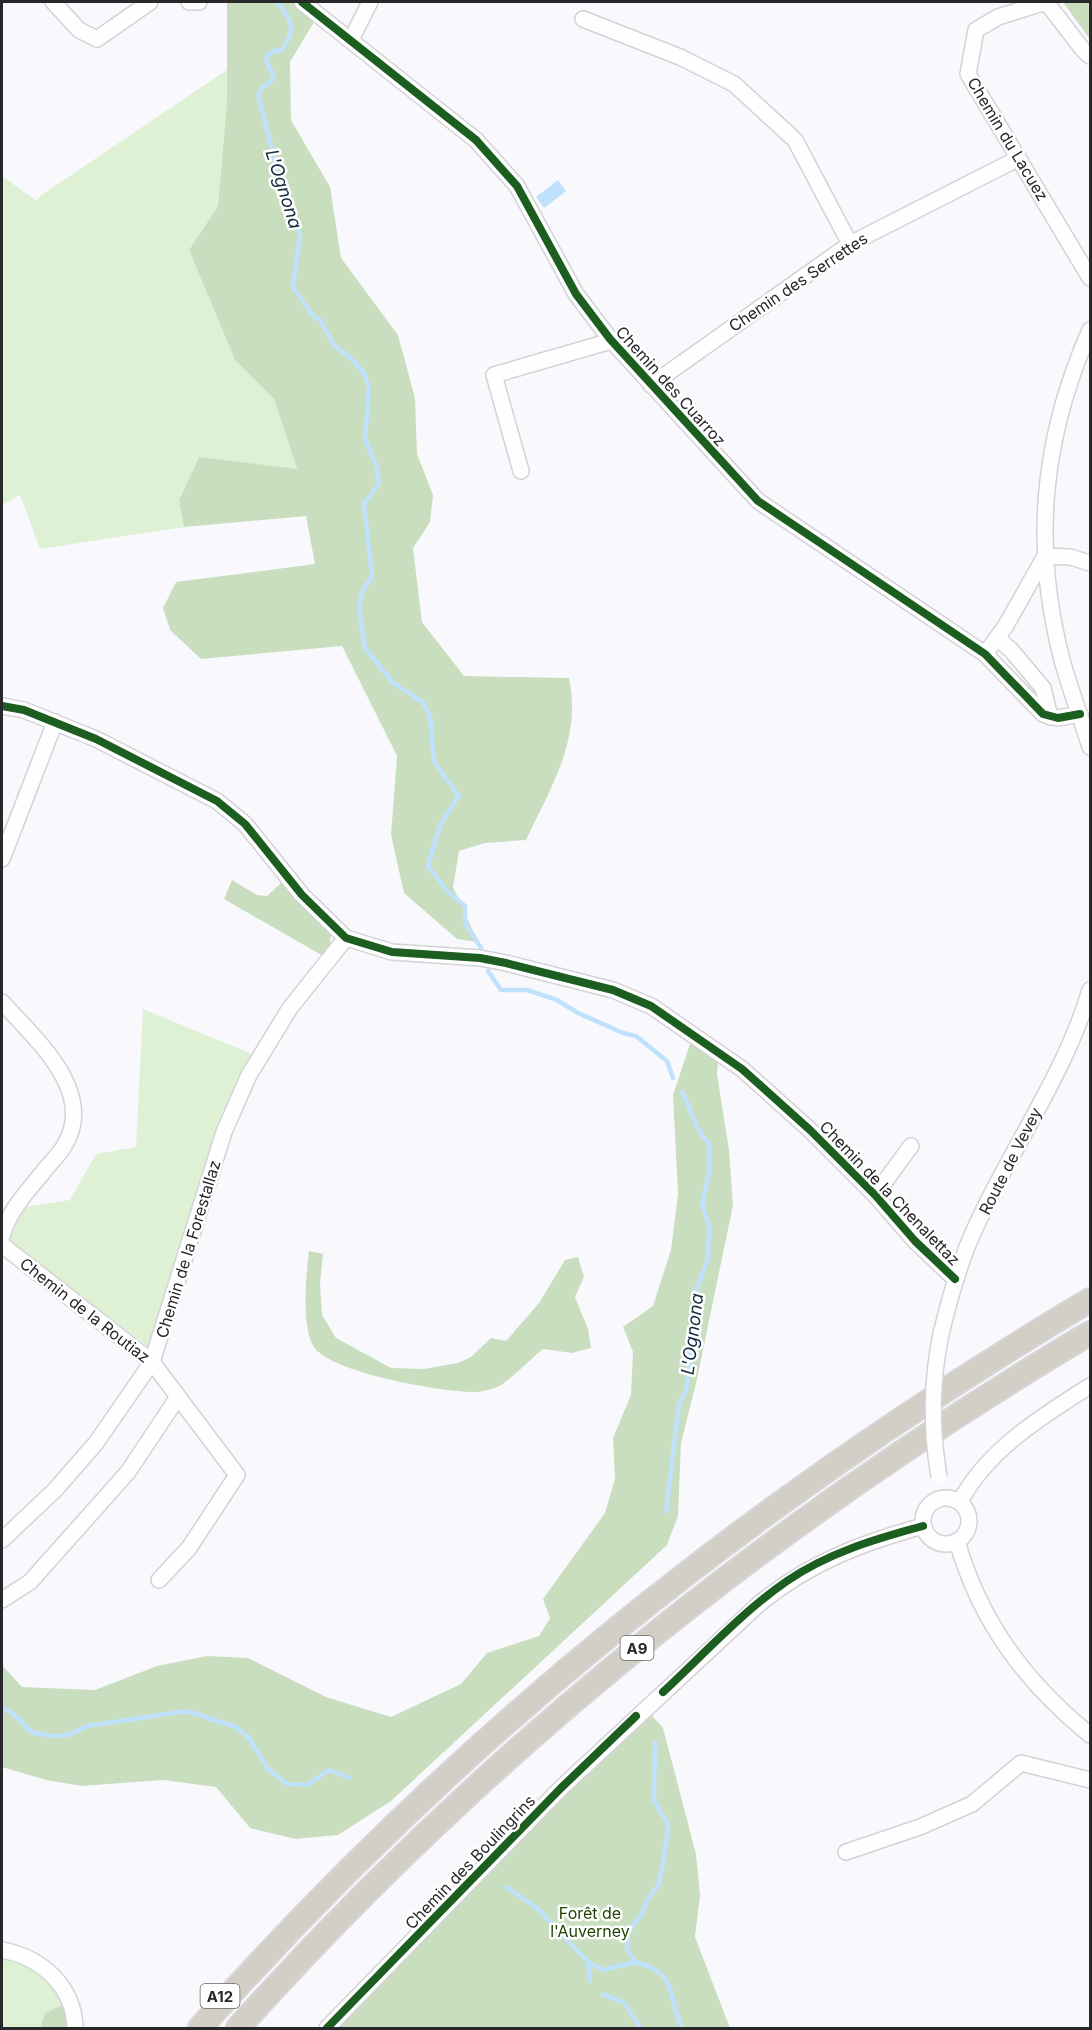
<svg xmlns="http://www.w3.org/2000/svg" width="1092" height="2030" viewBox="0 0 1092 2030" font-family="Inter,sans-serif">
  <rect width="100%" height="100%" fill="#f9f9fd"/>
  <!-- green -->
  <g fill="#def1d5">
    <polygon points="227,70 227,102 218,206 189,250 235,360 274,399 297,470 199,457 179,500 184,527 40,549 20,495 2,505 2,176 37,201 40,196"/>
    <path d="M143 1009 252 1054 224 1119C214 1127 209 1145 210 1158L154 1341 147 1346 10 1243C6 1227 14 1218 24 1207L70 1200 96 1154 136 1147Z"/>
    <path d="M2 1958C30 1966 49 1978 64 2004L45 2013 40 2028H2Z"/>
  </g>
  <!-- forest -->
  <g fill="#c9debf">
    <path d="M227 2H315L323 7 290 62 291 120 330 187 341 258 398 335 415 398 417 454 433 495 430 522 413 548 422 622 464 676 569 678C582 739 551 787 526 840L485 843 459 851 453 887 478 942 457 939 404 893 391 835 397 756 342 646 201 659 170 630 163 608 176 582 315 564 306 516 184 527 179 500 199 457 297 469 274 399 235 360 189 250 218 206 227 102Z"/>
    <polygon points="1063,2 1090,2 1090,40 1089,38"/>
    <polygon points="232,880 257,895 267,896 281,883 287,882 331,933 330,947 323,956 224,899"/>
    <polygon points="690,1044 719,1052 717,1074 729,1150 733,1205 697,1379 681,1443 678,1516 667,1545 391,1801 338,1835 295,1839 250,1828 216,1787 163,1780 82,1786 46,1780 2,1767 2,1665 22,1687 95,1690 157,1666 207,1656 248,1658 326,1697 391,1717 461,1684 487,1653 539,1636 550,1618 543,1599 605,1513 615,1479 613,1438 631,1395 633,1352 623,1327 653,1306 671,1250 678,1194 673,1095"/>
    <path d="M309 1251 323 1254 320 1283 322 1315 336 1338 391 1368 424 1369 458 1363 471 1357 491 1338 506 1341 539 1303 565 1260 578 1257 584 1277 575 1297 588 1329 591 1348 572 1353 543 1349C534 1356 505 1385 497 1387 489 1390 479 1393 470 1392 439 1391 331 1373 314 1347 301 1328 306 1274 309 1251Z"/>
    <polygon points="647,1710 663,1728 696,1854 700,1895 695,1937 730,2028 338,2028"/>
    <polygon points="64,2004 75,2028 40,2028 45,2013"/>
  </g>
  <!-- water -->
  <polygon fill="#bfe1fc" points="558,180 566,191 544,208 536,197"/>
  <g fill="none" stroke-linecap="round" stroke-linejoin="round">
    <!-- stream -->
    <g stroke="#bfe1fc" stroke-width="4.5">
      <path d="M278 2C292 23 297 27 282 50 274 50 269 52 266 60L274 78 261 89 258 95 274 157 276 175 285 188 300 235 293 287 313 316 320 320 334 345 354 361 365 375 369 389 365 439 377 467 379 484 364 504 372 576 362 592 359 606 365 648 393 683 421 701 430 716 434 762 459 796 440 825 428 866 448 892 465 906V923L481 948"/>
      <polyline points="488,971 501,990 527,990 557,1000 578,1013 623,1033 636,1036 667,1061 673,1078"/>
      <path d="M666 1512 679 1403 686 1391 697 1288 708 1259 709 1226 702 1204 709 1172V1143C694 1129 692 1110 682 1092"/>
      <polyline points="2,1707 12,1713 33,1733 55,1736 68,1735 87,1726 187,1711 236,1727 249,1738 268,1769 287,1784 307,1785 329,1770 349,1778"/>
      <path d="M655 1742 654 1801 668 1824V1833L659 1884 647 1900 642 1914 628 1932 627 1949 635 1962C678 1973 667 1994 682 2028"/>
      <polyline points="506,1887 537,1908 588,1962 603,1970 635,1962"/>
      <polyline points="588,1962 590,1981"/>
      <polyline points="603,1994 624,2003 641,2028"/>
    </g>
    <!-- minor casing -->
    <g stroke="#d3d3d6" stroke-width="18">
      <g id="minor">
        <polyline points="53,2 79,30 97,39 150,2"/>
        <polyline points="189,2 199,2"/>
        <polyline points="302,2 476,140 517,186 576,294 610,339 758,501 985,654 1043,714 1058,718 1080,714"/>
        <polyline points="1046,2 998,17 976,30 968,74 1090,278"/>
        <polyline points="1046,2 1084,51 1090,56"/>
        <polyline points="583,19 680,57 734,84 795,140 850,244"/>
        <polyline points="351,40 370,2"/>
        <path d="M1090 330C1042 439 1032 544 1062 660 1070 689 1081 718 1090 747"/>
        <polyline points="651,385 850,244 1017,159"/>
        <polyline points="521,471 494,375 611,341"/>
        <polyline points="1045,556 1070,557 1090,563"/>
        <polyline points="997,638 1011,650 1043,688 1050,717"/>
        <polyline points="985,654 1005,627 1045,556"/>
        <polyline points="2,706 24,710 96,739 217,801 245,824 302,895 346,938 392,952 480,958 506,963 613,990 651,1006 742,1069 810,1130 875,1195 915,1241 955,1279"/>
        <polyline points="2,859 55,722"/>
        <path d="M2 1002C34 1038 98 1092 64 1146 59 1155 50 1163 44 1171 27 1192 9 1210 2 1236"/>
        <polyline points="875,1195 911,1146"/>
        <polyline points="2,1245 152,1362 237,1475 189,1548 159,1580"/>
        <path d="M941 1334C948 1305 956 1275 967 1247 1003 1159 1063 1081 1090 990"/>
        <circle cx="946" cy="1521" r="23"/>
        <path d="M960 1502C986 1451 1042 1416 1090 1386"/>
        <polyline points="2,1540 55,1490 96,1443 152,1362 224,1132 249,1075 290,1008 346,938"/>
        <path d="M957 1541C980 1622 1026 1683 1090 1735"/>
        <polyline points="2,1600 30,1582 128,1472 178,1397"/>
        <polyline points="846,1852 920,1827 972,1804 1021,1763 1090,1780"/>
        <path d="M2 1950C41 1957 74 1986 75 2028"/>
        <path d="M327 2028 561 1788 759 1604C809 1563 861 1543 923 1526"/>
      </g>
    </g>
    <!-- highway casing -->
    <g stroke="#d6d6d8" stroke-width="26">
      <g id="highway">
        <path d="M200 2028C460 1735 754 1500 1090 1300"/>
        <path d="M238 2028C484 1753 773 1522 1090 1333"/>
      </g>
    </g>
    <!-- minor -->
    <use href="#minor" stroke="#fefeff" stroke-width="15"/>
    <!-- highway -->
    <use href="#highway" stroke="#d3cfc6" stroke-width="22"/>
    <!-- minor-bridge casing -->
    <g stroke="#d3d3d6" stroke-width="18" stroke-linecap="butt">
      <path id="minor-bridge" d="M939 1477C931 1429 931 1382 941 1334"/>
    </g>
    <!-- minor-bridge -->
    <use href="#minor-bridge" stroke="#fefeff" stroke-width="15"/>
    <!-- cycleway casing -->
    <g stroke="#fff" stroke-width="11">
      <g id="cycleway">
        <polyline points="302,2 476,140 517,186 576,294 610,339 758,501 985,654 1043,714 1058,718 1080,714"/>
        <polyline points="2,706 24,710 96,739 217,801 245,824 302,895 346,938 392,952 480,958 506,963 613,990 651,1006 742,1069 810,1130 875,1195 915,1241 955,1279"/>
        <path d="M663 1692C703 1655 742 1612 787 1581 828 1553 875 1539 923 1526"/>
        <polyline points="327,2028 561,1788 636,1716"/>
      </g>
    </g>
    <!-- cycleway -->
    <use href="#cycleway" stroke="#1b5e20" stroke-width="8"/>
  </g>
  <g text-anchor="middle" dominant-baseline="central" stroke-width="5" stroke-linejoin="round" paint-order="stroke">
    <!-- shield labels -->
    <g fill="#fff" stroke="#68686b" stroke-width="1.5">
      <rect x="620.5" y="1636" width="33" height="24" rx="4.5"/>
      <rect x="200.5" y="1984" width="39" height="24" rx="4.5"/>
    </g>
    <g font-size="15" font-weight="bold" fill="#28282b">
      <text x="637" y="1648">A9</text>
      <text x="220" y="1996">A12</text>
    </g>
    <!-- street labels -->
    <g font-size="16" fill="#28282b" stroke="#fff">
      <text transform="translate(1008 139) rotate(59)">Chemin du Lacuez</text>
      <text transform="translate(798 282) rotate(-34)">Chemin des Serrettes</text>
      <text transform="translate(671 386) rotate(48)">Chemin des Cuarroz</text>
      <text transform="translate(1010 1161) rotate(-63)">Route de Vevey</text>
      <text transform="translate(890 1193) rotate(46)">Chemin de la Chenalettaz</text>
      <text transform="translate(188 1249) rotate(-73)">Chemin de la Forestallaz</text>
      <text transform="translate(85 1310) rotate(38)">Chemin de la Routiaz</text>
      <text transform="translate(470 1862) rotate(-46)">Chemin des Boulingrins</text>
    </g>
    <!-- park labels -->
    <g font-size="16" fill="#214303" stroke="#fff">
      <text x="590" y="1913">Forêt de<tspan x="590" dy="18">l'Auverney</tspan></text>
    </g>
    <!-- water labels -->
    <g font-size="18" font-style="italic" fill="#122d40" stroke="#fff">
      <text transform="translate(284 189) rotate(72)">L'Ognona</text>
      <text transform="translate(692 1334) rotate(-83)">L'Ognona</text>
    </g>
  </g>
  <!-- border -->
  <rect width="1092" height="2030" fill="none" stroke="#28282b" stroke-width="6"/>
</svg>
